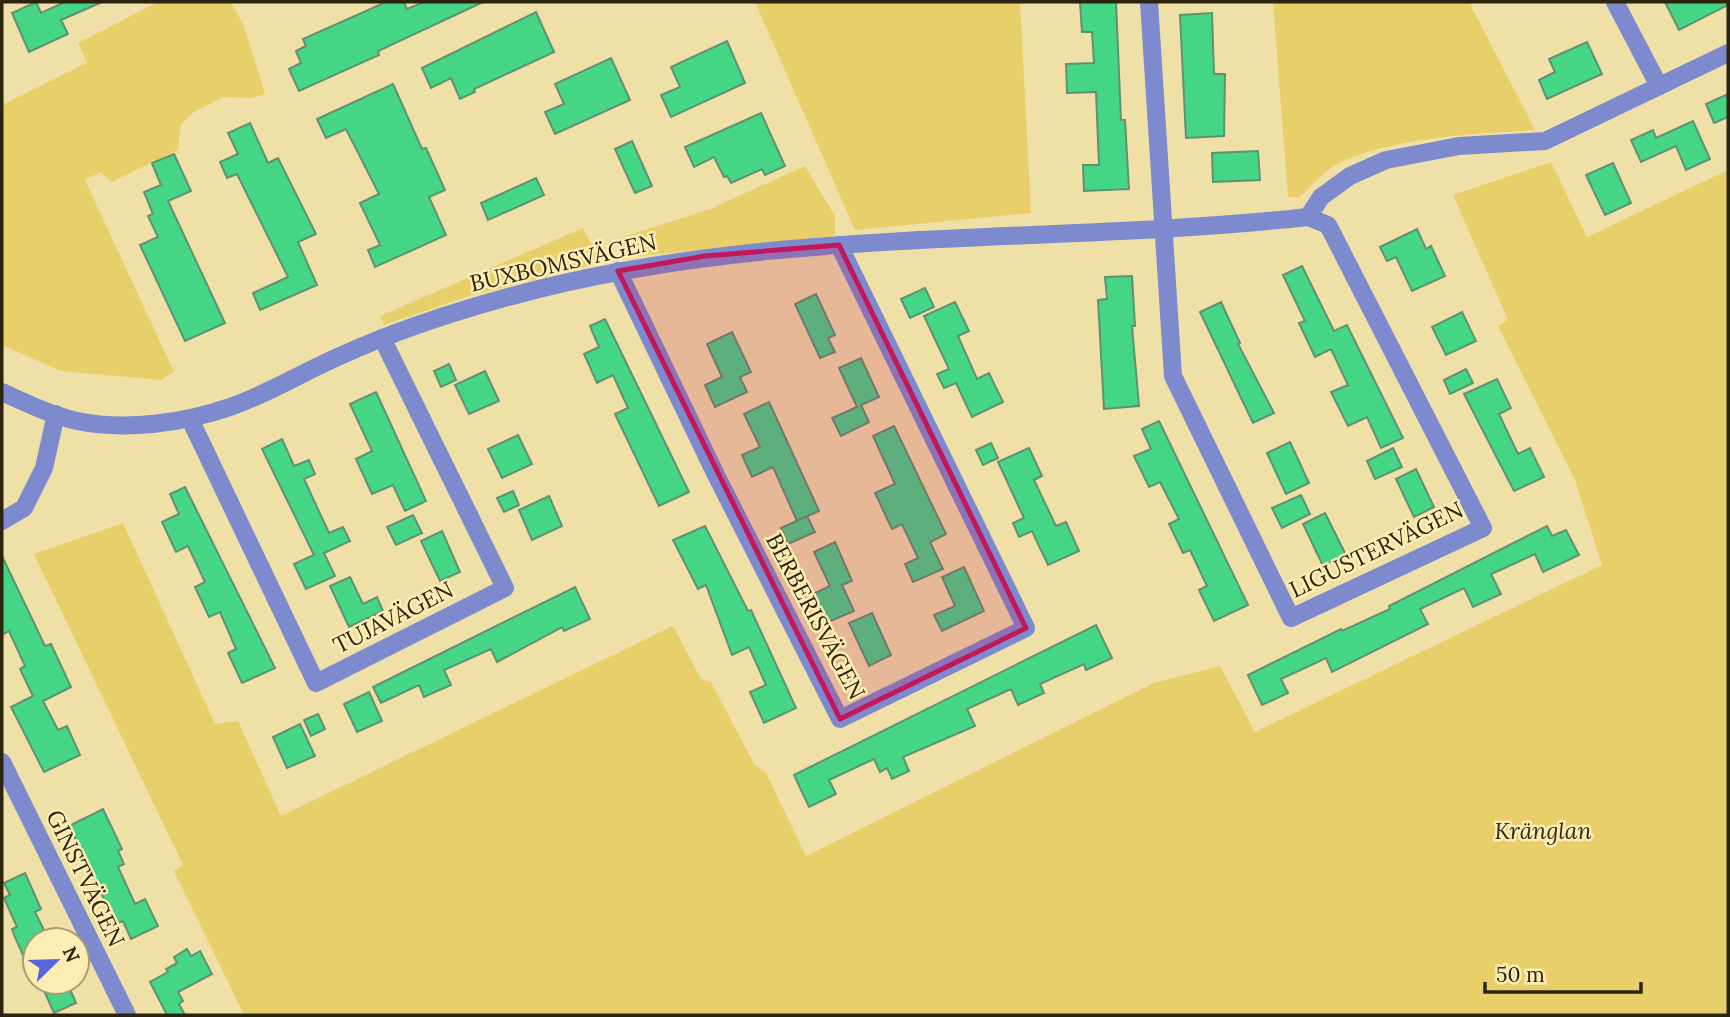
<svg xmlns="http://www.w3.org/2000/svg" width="1730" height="1017" viewBox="0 0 1730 1017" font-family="Lora,serif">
  <rect width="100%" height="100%" fill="#efe0a7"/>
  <!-- green -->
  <g fill="#e9cf6a">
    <polygon points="158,2 231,2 244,26 265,94 251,98 223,97 194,112 181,124 178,150 111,182 101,172 85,180 174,372 161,380 61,371 2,345 2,105 87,63 78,43"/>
    <polygon points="755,2 1020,2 1031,213 855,230"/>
    <path d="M1273 2H1469L1535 130C1476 134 1389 137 1336 165 1323 171 1311 187 1300 197H1288Z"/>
    <polygon points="1551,162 1587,237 1728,170 1728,1015 244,1015 174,871 183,865 34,554 123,523 215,724 238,721 281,816 673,626 701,679 711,682 754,764 766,773 806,856 1154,683 1220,666 1255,732 1602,565 1575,480 1498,326 1508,320 1453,195"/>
    <polygon points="805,166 835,216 835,236 621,258 617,239 710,209"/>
    <polygon points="583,228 597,255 597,264 469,296 384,325 380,316"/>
  </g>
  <!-- building -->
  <g fill="#44d585" stroke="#609271" stroke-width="2">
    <polygon points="36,2 41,13 65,2 102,2 61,20 68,34 29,52 12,13"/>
    <polygon points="386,2 404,2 407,9 424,2 483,2 378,51 379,55 299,91 289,69 301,63 296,51 306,46 303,39"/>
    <polygon points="1080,2 1116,2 1121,120 1125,120 1129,189 1084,191 1083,165 1099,165 1096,92 1067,93 1066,64 1094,63 1092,32 1082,32"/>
    <polygon points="1665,2 1728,2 1728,5 1679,30"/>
    <polygon points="536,12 554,52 474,89 475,92 460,99 451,78 431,88 422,68"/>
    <polygon points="1212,13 1214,74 1225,74 1224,136 1186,138 1180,15"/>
    <polygon points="727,41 745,83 671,117 661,95 680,87 671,67"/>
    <polygon points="1587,42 1602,74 1547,99 1539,80 1555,72 1549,59"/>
    <polygon points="611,58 630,100 555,134 545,112 564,104 555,84"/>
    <polygon points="393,84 422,149 426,148 445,190 429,197 446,235 375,267 368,250 380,245 360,203 379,194 346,129 326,138 317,119"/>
    <polygon points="1728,94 1728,117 1714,123 1706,104"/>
    <polygon points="761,113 785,166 765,175 762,169 731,183 727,176 724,177 714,157 694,167 685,147"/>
    <polygon points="1693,121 1710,159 1686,170 1676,146 1641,162 1631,140 1653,130 1656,138"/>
    <polygon points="250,123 268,163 278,158 316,234 298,242 317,285 260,310 253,293 288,277 237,174 227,178 220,162 238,154 228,133"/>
    <polygon points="632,141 652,186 635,193 615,149"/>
    <polygon points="1258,151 1260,180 1213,182 1212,153"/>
    <polygon points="174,154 191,191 168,201 225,323 185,341 140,245 158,237 148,216 153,214 144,192 161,185 152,163"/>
    <polygon points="1613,163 1631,203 1605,215 1586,175"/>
    <polygon points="536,178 544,195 488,220 481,203"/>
    <polygon points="1417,229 1426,249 1431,246 1445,276 1412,291 1396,257 1387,261 1380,247"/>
    <polygon points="1302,266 1334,331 1347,325 1403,438 1381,448 1367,417 1348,426 1331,392 1348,385 1331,349 1315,357 1299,323 1305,321 1283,275"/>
    <polygon points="1132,276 1135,326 1132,326 1139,406 1104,409 1098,300 1107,299 1105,277"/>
    <polygon points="925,288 934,307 910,318 901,299"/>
    <polygon points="816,294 835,335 828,338 835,352 820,358 795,304"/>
    <polygon points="955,302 969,331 958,336 977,379 989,373 1003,402 972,417 956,383 944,388 937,374 949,369 924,316"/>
    <polygon points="1221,302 1240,343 1238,344 1274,413 1253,423 1200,312"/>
    <polygon points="1462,312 1476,341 1446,355 1432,327"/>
    <polygon points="605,319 689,492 659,506 615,414 628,408 613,375 597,383 584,354 599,347 590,326"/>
    <polygon points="732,332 751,372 740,377 747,392 715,407 705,385 722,377 707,344"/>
    <polygon points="861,358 879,397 861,405 869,422 841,436 832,418 857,407 839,368"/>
    <polygon points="449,364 456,380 441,387 434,371"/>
    <polygon points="1466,369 1473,383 1450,394 1444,380"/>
    <polygon points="485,371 499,401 469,414 455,385"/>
    <polygon points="1497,379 1511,408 1499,414 1518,454 1530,448 1544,477 1514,491 1464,394"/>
    <polygon points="376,392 426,501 405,511 393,485 372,494 356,459 372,451 350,404"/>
    <polygon points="769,402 819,511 797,521 773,467 752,477 742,455 760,447 744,414"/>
    <polygon points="1159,421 1248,605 1214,621 1199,590 1207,586 1190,550 1183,553 1169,524 1179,519 1160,482 1149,487 1134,456 1151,449 1142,429"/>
    <polygon points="894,426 946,534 930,542 943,569 913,582 905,564 918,558 902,524 892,529 875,493 895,484 873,436"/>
    <polygon points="518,435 532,464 502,478 488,449"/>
    <polygon points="282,439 294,466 309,460 315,474 304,479 329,533 343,527 350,541 324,553 335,576 306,589 294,564 314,555 262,449"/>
    <polygon points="1290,442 1309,483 1286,494 1267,453"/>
    <polygon points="991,443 998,458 983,465 976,450"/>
    <polygon points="1029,448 1042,476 1034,480 1056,526 1066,522 1079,551 1048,565 1032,531 1019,537 1013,523 1024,518 998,462"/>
    <polygon points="1393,448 1402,467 1375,479 1367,461"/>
    <polygon points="1416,469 1434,507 1414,517 1396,479"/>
    <polygon points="185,487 275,668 242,683 228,653 236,649 220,612 209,617 195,587 205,582 188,546 176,552 162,522 179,514 170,494"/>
    <polygon points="513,491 519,505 504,512 497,498"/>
    <polygon points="1301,495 1310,514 1282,528 1272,508"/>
    <polygon points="549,496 562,526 532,540 519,510"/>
    <polygon points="1325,513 1346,555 1323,566 1303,524"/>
    <polygon points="413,515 422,533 396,545 387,527"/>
    <polygon points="807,516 815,532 788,544 781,528"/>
    <polygon points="705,526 748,611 751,610 796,708 764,723 750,692 766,685 749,647 732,655 706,585 698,589 673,540"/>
    <polygon points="1547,526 1552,536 1566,530 1579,555 1543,572 1535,554 1509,566 1491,574 1501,594 1473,607 1464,588 1420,609 1428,624 1332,672 1326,658 1281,679 1288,693 1262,705 1248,675 1341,629 1342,631 1390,609 1389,606"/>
    <polygon points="442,531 460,572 440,581 421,541"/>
    <polygon points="835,542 852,581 842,585 854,611 826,623 813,594 830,586 814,552"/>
    <polygon points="2,556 45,646 51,644 71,687 43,701 58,730 67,726 80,755 44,772 11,707 33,696 20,669 25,666 9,631 2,635"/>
    <polygon points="964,567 984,611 942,631 934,615 955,606 942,577"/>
    <polygon points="350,577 363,604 377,597 383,611 349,627 330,586"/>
    <polygon points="575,587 590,619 564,631 562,627 497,662 491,649 444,670 451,685 424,697 419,685 381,703 373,687"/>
    <polygon points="872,613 891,655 869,666 849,623"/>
    <polygon points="1096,625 1112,658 1086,670 1084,664 1040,684 1044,693 1018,705 1011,689 967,709 975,726 903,757 909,771 892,779 887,768 880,772 874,759 829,780 836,794 809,807 794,775"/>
    <polygon points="369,692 382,721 357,732 344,704"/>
    <polygon points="318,714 325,729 311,736 304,720"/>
    <polygon points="300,724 315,756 287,768 273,737"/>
    <polygon points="103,809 122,849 118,851 124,864 118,867 135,904 145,899 158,926 131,939 123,921 116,924 69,826"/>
    <polygon points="25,873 41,909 35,912 46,934 35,939 35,982 14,935 12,929 17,927 4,898 10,895 4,883"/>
    <polygon points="187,949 191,956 200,951 212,974 178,992 183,1001 179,1004 185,1015 167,1015 150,982 168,972 166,969 177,963 174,957"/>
    <polygon points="40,982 67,982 76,1003 54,1013"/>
  </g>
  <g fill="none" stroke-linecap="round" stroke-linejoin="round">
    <!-- minor -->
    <g stroke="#7d8ace" stroke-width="18">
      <polyline points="1615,2 1659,86"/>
      <polyline points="1308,217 1321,197 1350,176 1386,160 1459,146 1545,141 1728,53"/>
      <polyline points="618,271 716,475 840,719 1026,628 839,245"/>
      <path d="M2 392C26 403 51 415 77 421 126 431 184 423 230 407 268 394 303 372 340 356 395 331 453 312 512 296 771 225 1043 246 1308 217L1328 225 1483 528 1291 618 1173 376 1149 2"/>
      <polyline points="190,419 316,683 505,588 382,338"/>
      <polyline points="2,521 24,508 44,468 56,414"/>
      <polyline points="2,762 127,1015"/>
    </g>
  </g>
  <!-- marked area -->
  <path fill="#c2185b" fill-opacity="0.2" stroke="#c2185b" stroke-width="5" stroke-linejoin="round" d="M839 245 1026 628 840 719 618 271 705 256Z"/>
  <g text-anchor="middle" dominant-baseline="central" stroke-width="5" stroke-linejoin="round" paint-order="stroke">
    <!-- street labels -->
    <g font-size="23" fill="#2b250f" stroke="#fdedb4">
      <text transform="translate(563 262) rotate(-13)">BUXBOMSVÄGEN</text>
      <text transform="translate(1376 549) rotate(-26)">LIGUSTERVÄGEN</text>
      <text transform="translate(816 616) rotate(62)">BERBERISVÄGEN</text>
      <text transform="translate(393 617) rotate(-27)">TUJAVÄGEN</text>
      <text transform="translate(86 878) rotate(64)">GINSTVÄGEN</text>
    </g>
    <!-- park labels -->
    <g font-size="23" font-style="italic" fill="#322c14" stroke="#fdedb4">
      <text x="1543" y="830">Kränglan</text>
    </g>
  </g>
  <!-- border -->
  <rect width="1730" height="1017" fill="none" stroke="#2b250f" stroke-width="7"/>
  <!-- north arrow -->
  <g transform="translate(56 961) rotate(67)"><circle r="33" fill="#fdedb4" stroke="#a99d72" stroke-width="2"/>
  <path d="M0-5L12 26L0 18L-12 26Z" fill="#5864da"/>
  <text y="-10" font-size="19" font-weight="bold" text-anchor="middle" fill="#2b250f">N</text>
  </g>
  <!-- scale -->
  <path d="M1485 982v10h156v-10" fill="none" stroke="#2b250f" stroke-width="3.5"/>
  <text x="1496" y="982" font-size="21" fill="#2b250f" stroke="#fdedb4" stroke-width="5" paint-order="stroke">50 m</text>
</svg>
